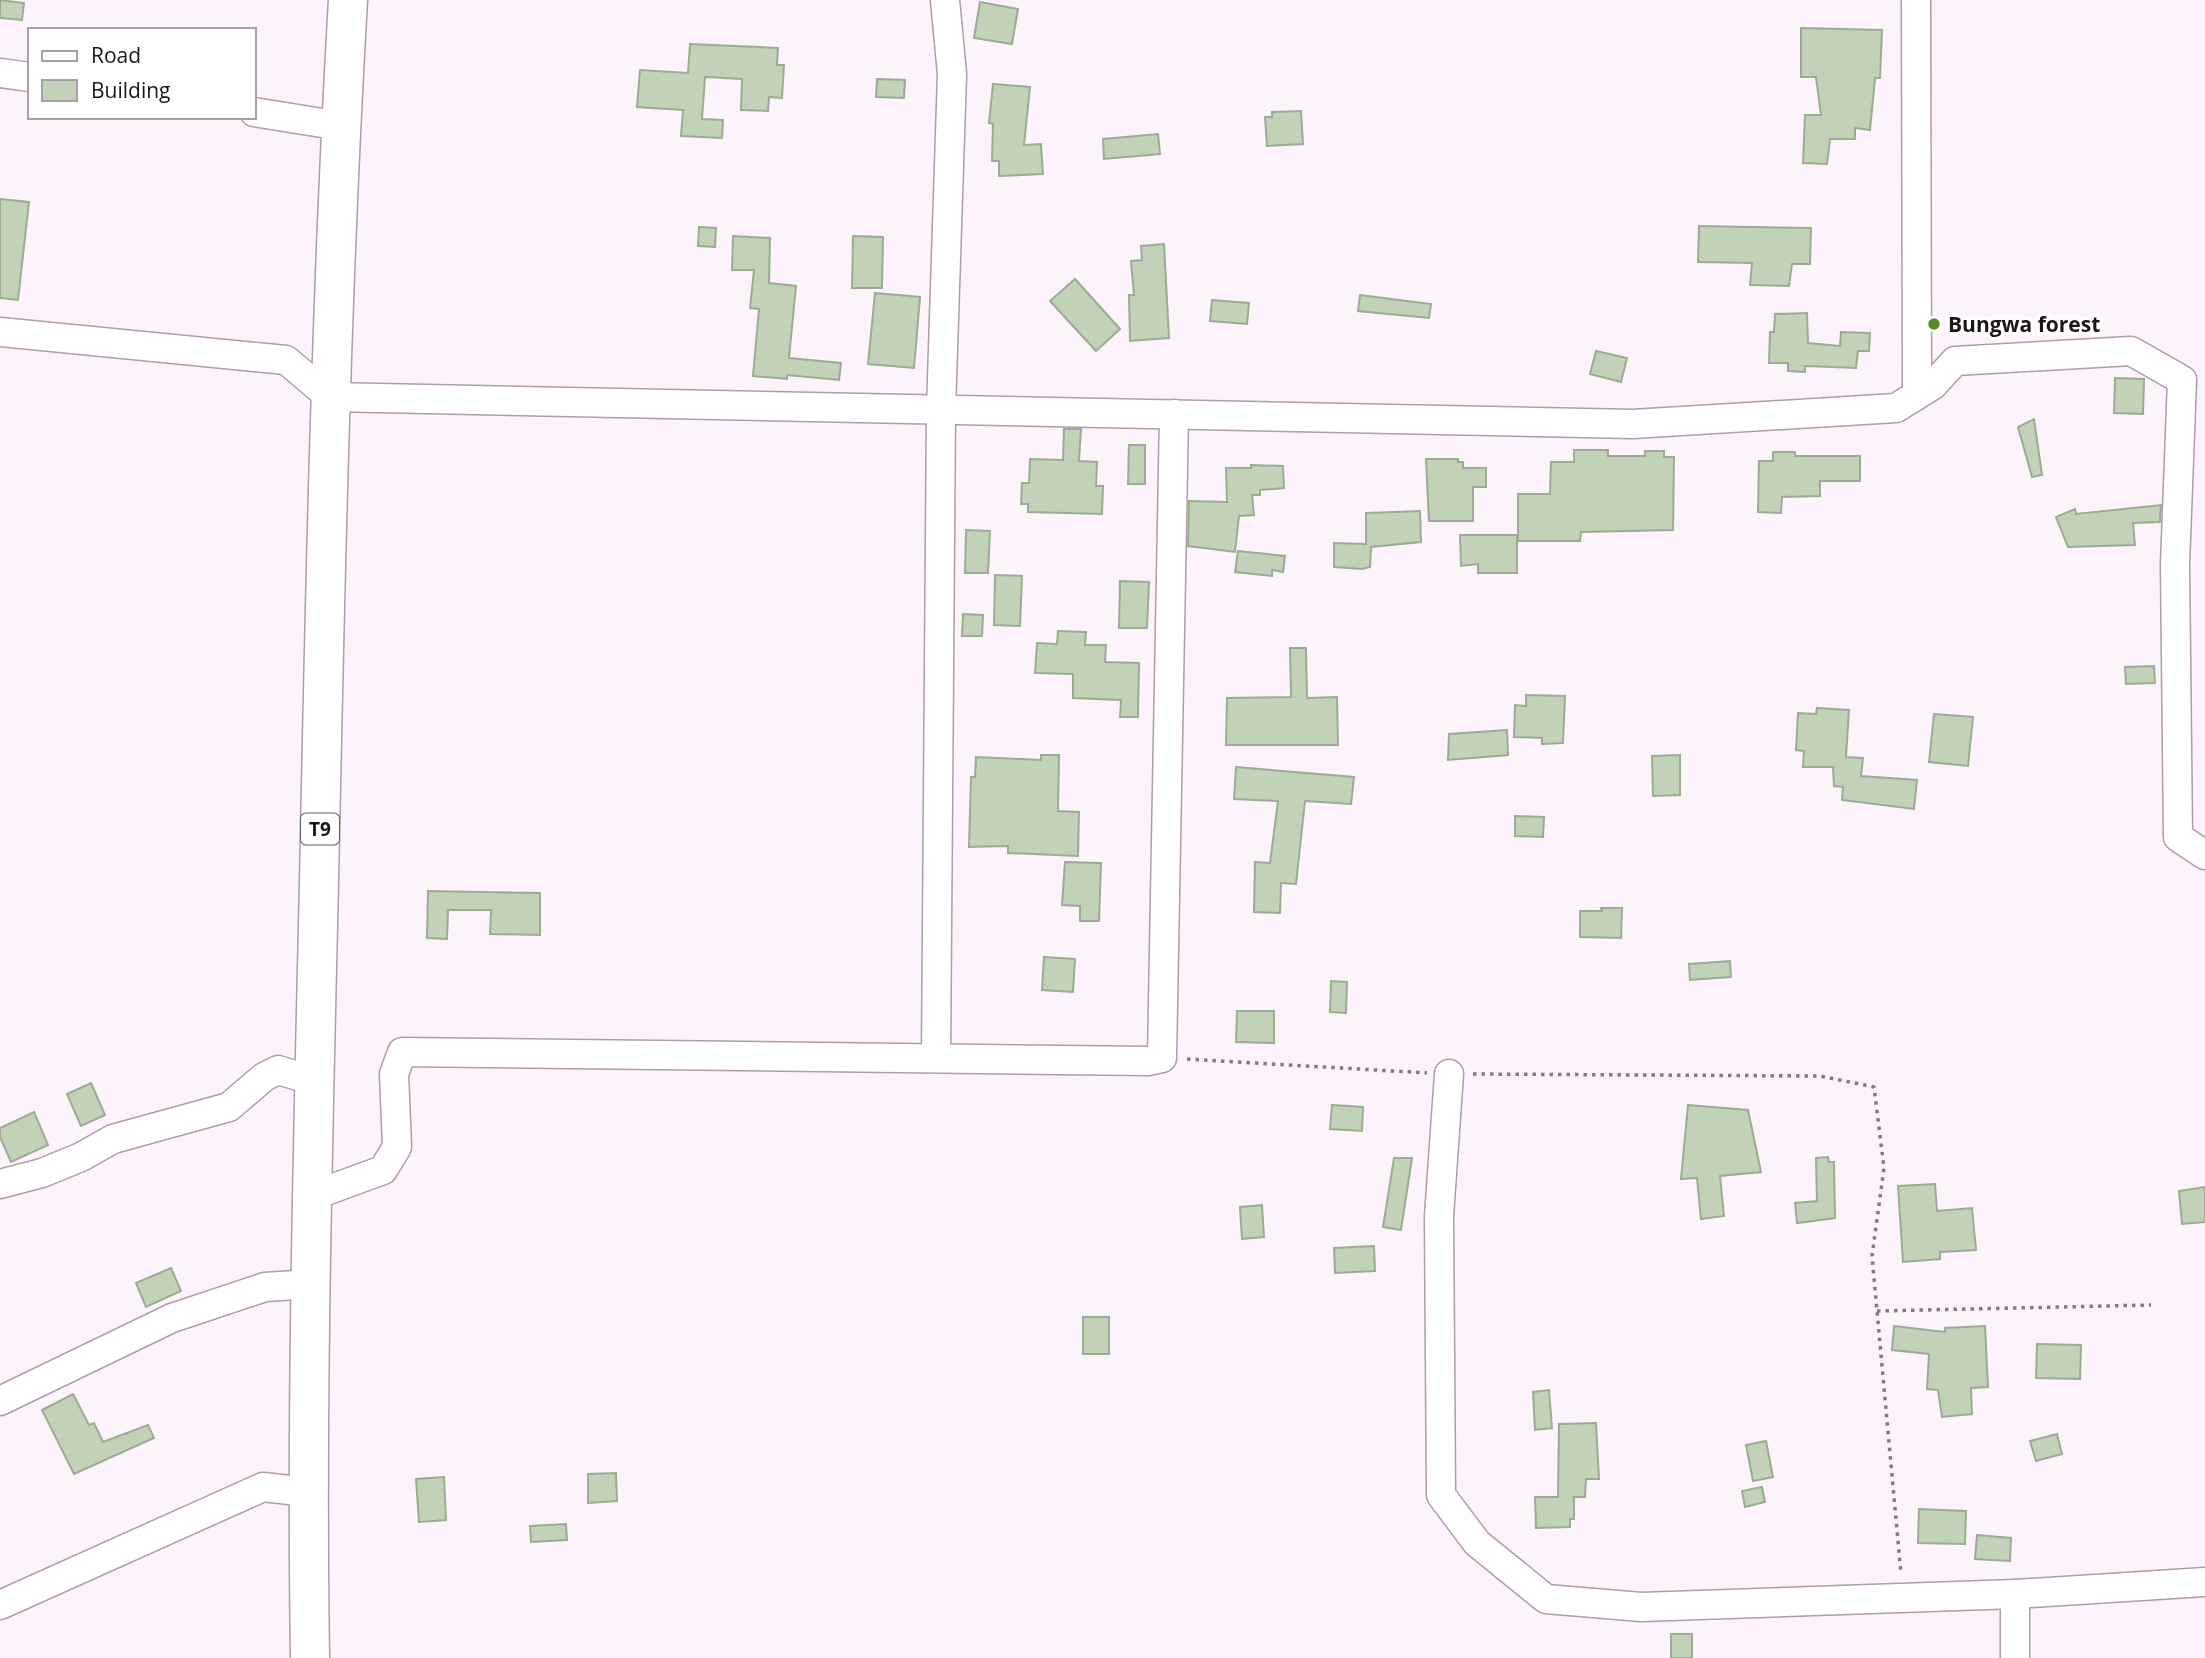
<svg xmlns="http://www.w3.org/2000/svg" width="2205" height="1658" viewBox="0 0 2205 1658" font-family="'Open Sans',sans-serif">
  <rect width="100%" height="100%" fill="#fdf3fb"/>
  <!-- building -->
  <g fill="#c1d2b9" stroke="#9cab94" stroke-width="2">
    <polygon points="0,0 24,3 22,20 0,18"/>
    <polygon points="980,2 1018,9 1012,44 974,38"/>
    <polygon points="1801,28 1882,30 1880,78 1875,78 1870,130 1855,128 1855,139 1830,139 1827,164 1803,163 1805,115 1821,115 1816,77 1801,77"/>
    <polygon points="690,44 778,48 777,65 784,65 782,98 769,97 768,111 741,110 742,79 705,77 702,119 723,120 722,138 681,136 683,110 637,107 640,70 688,73"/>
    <polygon points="877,79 905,80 904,98 876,97"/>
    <polygon points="993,84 1030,87 1024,145 1041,144 1043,174 999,176 999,161 992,161 993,124 989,123"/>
    <polygon points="1301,111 1303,144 1267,146 1265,117 1272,117 1272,112"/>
    <polygon points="1158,134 1160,154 1104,159 1103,139"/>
    <polygon points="0,199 29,202 18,300 0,298"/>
    <polygon points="1699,226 1811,228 1810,264 1792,264 1789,286 1750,285 1752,263 1698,262"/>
    <polygon points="699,227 716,228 715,247 698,246"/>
    <polygon points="733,236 770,238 769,283 796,286 789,358 841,363 839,380 787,375 787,379 753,376 759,309 750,308 754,270 732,270"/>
    <polygon points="853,236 883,237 882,288 852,288"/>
    <polygon points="1164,244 1169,338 1130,341 1129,295 1134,295 1131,261 1142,260 1141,246"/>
    <polygon points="1075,279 1120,329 1096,351 1050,301"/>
    <polygon points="875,293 920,297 914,368 868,364"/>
    <polygon points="1360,295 1431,304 1429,318 1358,311"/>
    <polygon points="1212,300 1249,303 1247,324 1210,321"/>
    <polygon points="1807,313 1808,343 1840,346 1841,332 1870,333 1869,351 1858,351 1856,368 1805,366 1805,372 1788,371 1788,363 1769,363 1770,332 1774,332 1775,314"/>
    <polygon points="1596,351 1627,358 1621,382 1590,374"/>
    <polygon points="2115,378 2144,379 2143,414 2114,413"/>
    <polygon points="2034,419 2042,475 2032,477 2018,427"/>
    <polygon points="1064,429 1081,429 1079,461 1097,462 1096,486 1103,486 1102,514 1028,512 1028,504 1021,504 1022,483 1029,483 1030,459 1063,460"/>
    <polygon points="1129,445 1145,445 1145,484 1128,484"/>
    <polygon points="1574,450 1608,450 1608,456 1645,456 1645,451 1664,451 1664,457 1674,457 1673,530 1581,532 1580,541 1518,541 1518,494 1550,494 1551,462 1574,462"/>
    <polygon points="1773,452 1795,452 1795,456 1860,456 1860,481 1820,481 1820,496 1782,497 1781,513 1758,512 1759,461 1773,461"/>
    <polygon points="1426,459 1458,459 1458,462 1463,462 1463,468 1486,468 1486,487 1473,487 1473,521 1429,521"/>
    <polygon points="1251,465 1283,466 1284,488 1260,490 1260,495 1252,495 1254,515 1239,516 1235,552 1188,546 1189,501 1227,502 1226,468 1251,468"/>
    <polygon points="2161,505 2160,522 2133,523 2135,545 2068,547 2056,517 2075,509 2076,514"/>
    <polygon points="1420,511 1421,542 1371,547 1370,567 1362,569 1334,567 1334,543 1366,544 1366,513"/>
    <polygon points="966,530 990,531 988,573 965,573"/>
    <polygon points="1460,535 1517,535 1517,573 1478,573 1478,564 1461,566"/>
    <polygon points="1238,551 1285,556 1283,572 1272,570 1272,576 1235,572"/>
    <polygon points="995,575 1022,576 1020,626 994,625"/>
    <polygon points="1120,581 1149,582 1147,628 1119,628"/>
    <polygon points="963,614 983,615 982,636 962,636"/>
    <polygon points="1058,631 1086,632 1085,645 1106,645 1105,662 1139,663 1138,717 1120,717 1121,700 1073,698 1073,674 1035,673 1037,643 1057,644"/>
    <polygon points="1290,648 1306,648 1307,698 1337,697 1338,745 1226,745 1227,698 1291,697"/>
    <polygon points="2154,666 2155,683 2126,684 2125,667"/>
    <polygon points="1526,695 1565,696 1563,743 1542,744 1542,738 1514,737 1515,705 1526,706"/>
    <polygon points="1817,708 1849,710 1846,757 1863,758 1861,776 1917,780 1914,809 1842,800 1843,787 1834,786 1833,767 1803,767 1804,751 1796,750 1798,713 1816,714"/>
    <polygon points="1934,714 1973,717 1968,766 1929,762"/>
    <polygon points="1507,730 1508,755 1448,760 1449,734"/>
    <polygon points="1041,755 1059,755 1058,811 1079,812 1078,856 1008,853 1008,846 969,847 971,777 975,777 976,757 1041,760"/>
    <polygon points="1680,755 1680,795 1653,796 1652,756"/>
    <polygon points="1236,767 1354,777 1351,804 1305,801 1296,884 1281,883 1280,913 1254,912 1255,862 1270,863 1278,801 1234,799"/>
    <polygon points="1515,816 1544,817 1543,837 1515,836"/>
    <polygon points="1065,862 1101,863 1099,921 1080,921 1080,906 1062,905"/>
    <polygon points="428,891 540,893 540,935 490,934 491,910 448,910 447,939 427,938"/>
    <polygon points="1601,908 1622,908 1621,938 1580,937 1580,911 1602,911"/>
    <polygon points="1044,957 1075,959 1073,992 1042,990"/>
    <polygon points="1730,961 1731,977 1690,980 1689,964"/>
    <polygon points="1331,981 1347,982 1346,1013 1330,1012"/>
    <polygon points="1237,1011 1274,1011 1274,1043 1236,1042"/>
    <polygon points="91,1083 105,1115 81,1126 67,1094"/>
    <polygon points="1332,1105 1363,1107 1362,1131 1330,1129"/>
    <polygon points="1688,1105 1748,1110 1761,1172 1720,1176 1724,1216 1701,1219 1697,1178 1681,1179"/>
    <polygon points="34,1112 48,1145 11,1162 0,1137 0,1128"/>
    <polygon points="1828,1157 1829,1162 1834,1162 1835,1218 1797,1223 1795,1203 1817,1201 1816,1158"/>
    <polygon points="1394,1158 1412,1158 1401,1230 1383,1227"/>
    <polygon points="1935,1184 1937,1211 1972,1208 1976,1250 1940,1252 1940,1259 1903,1262 1898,1186"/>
    <polygon points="2205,1187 2205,1222 2182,1224 2179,1191"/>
    <polygon points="1262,1205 1264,1237 1242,1239 1240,1207"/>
    <polygon points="1374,1246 1375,1271 1335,1273 1334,1248"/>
    <polygon points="171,1268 181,1291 146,1307 136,1283"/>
    <rect x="1083" y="1317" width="26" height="37"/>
    <polygon points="1894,1326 1945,1332 1945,1328 1985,1326 1988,1387 1971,1388 1972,1414 1942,1417 1938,1390 1927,1389 1929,1354 1892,1350"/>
    <polygon points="2037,1344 2081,1345 2080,1379 2036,1378"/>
    <polygon points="1549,1390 1552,1428 1535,1430 1533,1392"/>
    <polygon points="73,1394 89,1425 94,1423 103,1442 148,1425 154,1438 74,1474 42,1410"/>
    <polygon points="1596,1423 1599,1479 1586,1479 1585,1497 1574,1497 1574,1519 1570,1519 1570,1527 1536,1528 1535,1497 1558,1497 1559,1424"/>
    <polygon points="2057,1434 2062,1454 2036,1461 2030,1441"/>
    <polygon points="1766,1441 1773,1477 1753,1481 1746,1445"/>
    <polygon points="616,1473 617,1501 588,1503 588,1474"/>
    <polygon points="444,1477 446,1520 419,1522 416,1479"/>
    <polygon points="1762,1487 1765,1502 1745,1507 1742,1491"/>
    <polygon points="1919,1509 1966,1511 1965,1544 1918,1543"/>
    <polygon points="566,1524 567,1540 531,1542 530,1526"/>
    <polygon points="1977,1535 2011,1538 2010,1561 1975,1559"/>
    <rect x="1671" y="1634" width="21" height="24"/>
  </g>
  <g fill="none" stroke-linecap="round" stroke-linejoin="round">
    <!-- minor casing -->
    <g stroke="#b09aad" stroke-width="31">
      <g id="minor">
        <polyline points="1916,0 1917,395"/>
        <polyline points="0,73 30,77"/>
        <polyline points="254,112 341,126"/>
        <polyline points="0,332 286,360 330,397 1633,424 1896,408 1933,385 1955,361 2131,351 2182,380 2175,565 2178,837 2205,855"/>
        <polyline points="936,1058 941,410 952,74 945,0"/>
        <polyline points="1449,1074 1439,1216 1441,1495 1477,1543 1546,1599 1641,1607 2015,1594 2205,1582"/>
        <polyline points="0,1184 42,1173 81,1157 113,1139 229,1107 264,1077 278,1070 315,1081"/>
        <polyline points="312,1196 383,1170 397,1147 394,1074 402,1052 1148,1061 1162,1058 1174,414"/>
        <polyline points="0,1401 172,1318 265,1287 311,1284"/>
        <polyline points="0,1605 263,1487 307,1492"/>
        <polyline points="2015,1658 2015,1594"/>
      </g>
    </g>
    <!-- highway casing -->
    <g stroke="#b09aad" stroke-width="41">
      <path id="highway" d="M310 1658C306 1400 313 1141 319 883 325 588 331 294 348 0"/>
    </g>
    <!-- path -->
    <g stroke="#837981" stroke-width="3.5" stroke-dasharray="3.5 5" stroke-linecap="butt">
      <polyline points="1187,1059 1427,1073"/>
      <polyline points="1473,1074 1820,1076 1874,1087 1884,1168 1872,1256 1901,1574"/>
      <polyline points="1877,1311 2151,1305"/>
    </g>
    <!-- minor -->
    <use href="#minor" stroke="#fff" stroke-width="28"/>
    <!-- highway -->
    <use href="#highway" stroke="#fff" stroke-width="38"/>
  </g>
  <!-- markers -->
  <circle fill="#548d2a" stroke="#fff" stroke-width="2.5" cx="1934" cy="324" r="7"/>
  <g text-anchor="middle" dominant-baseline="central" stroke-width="7" stroke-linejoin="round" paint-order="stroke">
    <!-- shield labels -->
    <rect fill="#fff" stroke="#615a60" stroke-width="2" x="301" y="813.5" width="38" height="31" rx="5"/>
    <g font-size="19" font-weight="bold" fill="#1d141c">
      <text x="320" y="829">T9</text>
    </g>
    <!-- poi labels -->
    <g font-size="21" font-weight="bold" fill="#1d141c" stroke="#fff" text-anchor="start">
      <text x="1948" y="324">Bungwa forest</text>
    </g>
  </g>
  <!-- legend -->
  <rect x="28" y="28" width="228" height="91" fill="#ffffff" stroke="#a5a1a4" stroke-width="2"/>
  <rect x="42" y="51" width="35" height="10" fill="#ffffff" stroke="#a5a1a4" stroke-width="2"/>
  <text x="91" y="63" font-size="21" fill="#1d141c">Road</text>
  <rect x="42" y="80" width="35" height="21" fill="#c1d2b9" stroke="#a5a1a4" stroke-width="2"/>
  <text x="91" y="98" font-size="21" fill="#1d141c">Building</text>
</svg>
